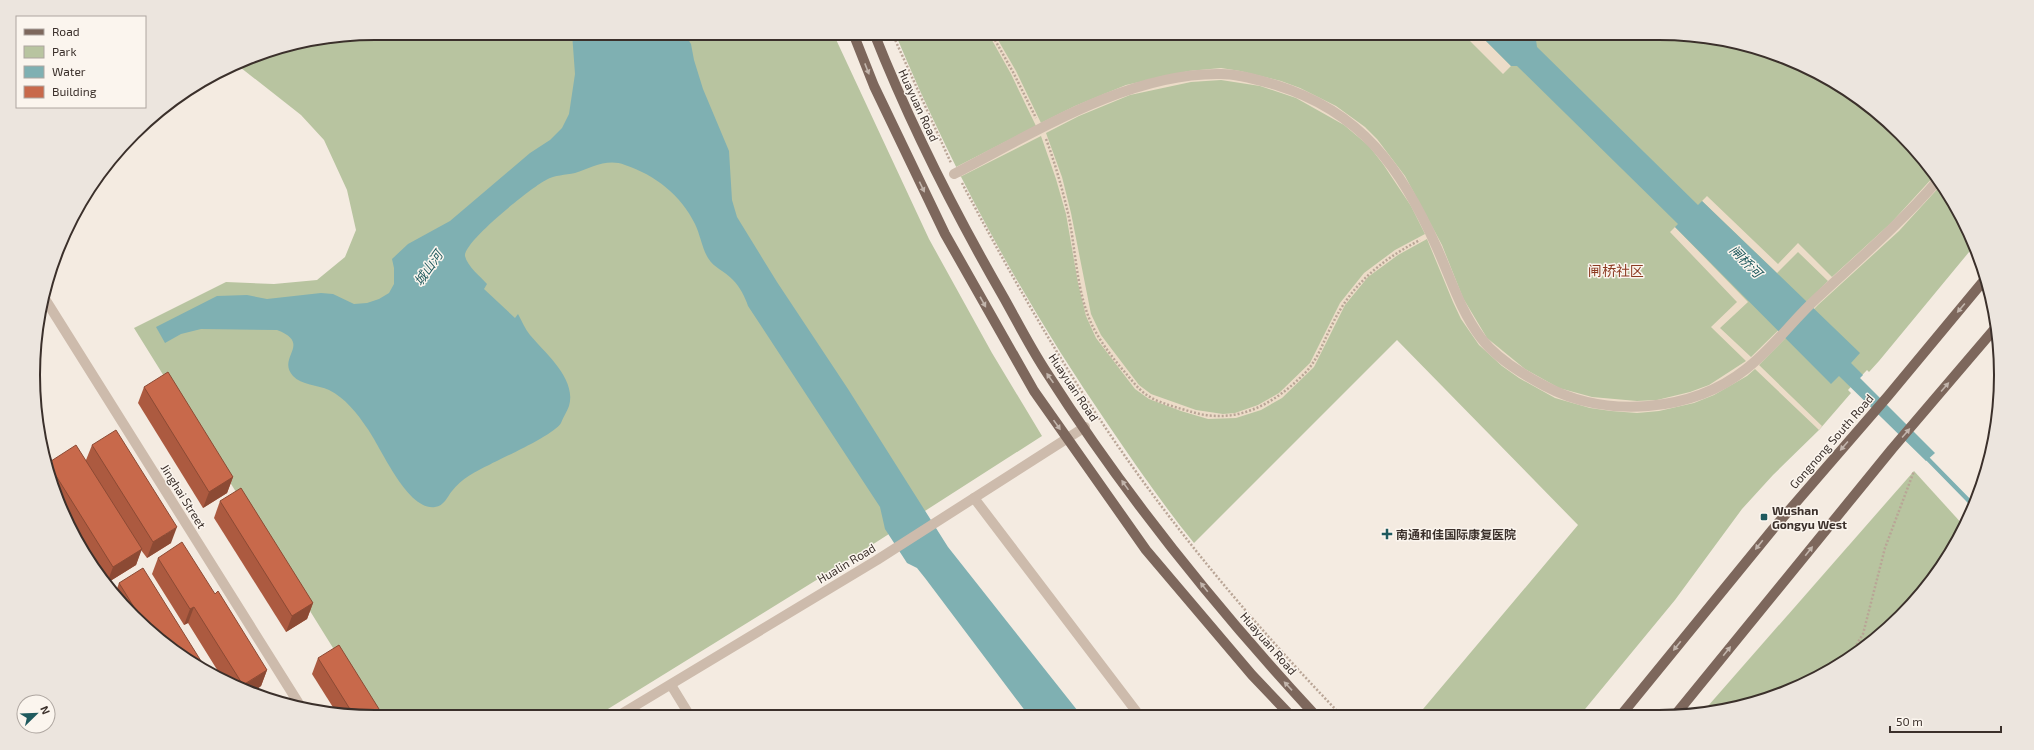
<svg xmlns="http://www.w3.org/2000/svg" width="2034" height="750" viewBox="0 0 2034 750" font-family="'Exo 2','Noto Sans SC',sans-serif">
  <rect width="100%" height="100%" fill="#f4ebe1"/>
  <!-- green -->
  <g fill="#b8c4a0">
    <polygon points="375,33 833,33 929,239 992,353 1042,436 839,566 595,717 376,717 134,328 226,282 274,284 317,280 345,257 356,230 347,190 324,140 301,115 236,64 244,59 309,40"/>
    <path d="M895 33H1659L1747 45 1810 68 1867 104 1916 149 1955 204 1974 246 1879 361 1869 372 1867 370 1848 390 1851 393 1819 430 1773 475 1742 509 1675 600 1581 714 1418 715 1578 525 1397 340 1194 543C1163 505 1135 464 1107 423 1023 301 952 170 895 33Z"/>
    <polygon points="1914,471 1964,526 1955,546 1885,632 1810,682 1701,714"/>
  </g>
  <!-- plaza -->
  <g fill="#ecdcc8" fill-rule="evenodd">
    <path d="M988 33H994L1016 71 1041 123 1075 106 1126 85 1189 71 1221 68 1240 71 1281 81 1300 88 1336 106 1365 127 1377 139 1405 176 1442 245 1463 298 1487 338 1525 369 1559 388 1592 397 1637 401 1657 400 1690 392 1709 385 1746 361 1711 327 1737 302 1670 232 1675 227 1748 302 1720 328 1751 357 1828 281 1798 252 1777 273 1702 201 1707 196 1778 264 1798 243 1832 277 1891 223 1935 175 1941 185 1899 231 1818 305 1759 365 1822 426 1819 430 1755 369 1747 376 1714 395 1694 403 1659 411 1637 413 1611 411 1590 408 1555 398 1519 378 1502 366 1479 345 1461 319 1453 302 1427 239 1398 255 1368 277 1345 305 1314 367 1282 398 1261 410 1236 418 1208 419 1181 411 1149 399 1135 389 1096 338 1086 316 1078 283 1066 214 1056 179 1041 136 960 177 956 167 1036 126 1011 74ZM1221 80 1260 86 1296 98 1344 125 1369 146 1383 164 1411 206 1425 234 1395 250 1364 273 1340 303 1310 363 1279 393 1258 405 1235 413 1223 414 1196 410 1151 394 1139 385 1101 335 1091 314 1071 213 1062 177 1046 133 1079 116 1130 95 1191 82Z"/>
    <polygon points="1462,33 1478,33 1511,66 1503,74"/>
  </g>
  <!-- water -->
  <g fill="#7fb0b2">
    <path d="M572 33H684L691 44 694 60 703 89 729 151 732 200 737 217 777 282 848 389 948 547 1081 715 1029 716 925 578 917 568 907 563 885 529 880 507 748 306C745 297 740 287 733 280 725 271 714 268 708 258 702 248 700 234 695 224 681 195 655 175 625 165 607 158 591 168 575 173 565 175 555 175 546 180 532 187 463 242 465 256 467 266 481 277 487 284L484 289 515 318 518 314C522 321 525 329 530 335 545 353 577 379 569 406 567 412 563 417 561 423 554 435 504 457 489 465 476 471 461 479 452 491 447 497 444 506 435 507 407 511 381 447 367 428 357 413 345 398 329 390 318 385 301 385 293 376 276 357 313 344 277 330L201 329 181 334 165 343 156 327 217 296 247 295 267 299 321 293 333 294 354 304 367 303 379 299 389 293 394 284V268L392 259 408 244 450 221 530 153 550 140 562 128 569 114 575 74Z"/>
    <polygon points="1478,33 1529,33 1536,40 1537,47 1698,205 1702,201 1860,353 1851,363 1863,375 1860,378 1935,453 1926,461 1839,376 1831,384 1675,227 1678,224 1517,66 1511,66"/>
  </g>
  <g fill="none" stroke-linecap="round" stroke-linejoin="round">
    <!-- stream -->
    <polyline stroke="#7fb0b2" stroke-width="4.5" points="1924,455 1972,504"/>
    <!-- path -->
    <g stroke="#b9a596" stroke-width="2.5" stroke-dasharray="2 2" stroke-linecap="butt">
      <polyline points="892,33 951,163"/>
      <polyline points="991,33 1013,72 1036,118"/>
      <path d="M1046 139C1055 163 1062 188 1068 213 1076 249 1076 291 1092 325 1100 341 1111 356 1123 370 1131 379 1139 391 1150 397 1162 404 1179 408 1192 412 1236 425 1273 405 1304 374 1318 360 1323 342 1332 325 1351 285 1381 260 1420 240"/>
      <path d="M962 183C1010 274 1061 364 1120 449 1186 544 1261 632 1341 715"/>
      <polyline points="1850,655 1863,634 1885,548 1914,471"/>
    </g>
    <!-- minor -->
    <g stroke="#cdbbac" stroke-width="10">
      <path d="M954 174C1034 133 1129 72 1221 74 1239 74 1258 80 1276 85 1362 112 1402 169 1437 248 1451 279 1460 310 1481 338 1497 359 1522 374 1545 386 1606 419 1692 412 1746 369 1773 348 1793 320 1817 298 1859 259 1901 223 1938 180"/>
      <polyline points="45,299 301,707"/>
      <polyline points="974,498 1139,715"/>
      <polyline points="671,685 690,716"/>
      <polyline points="618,716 877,560 1085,427"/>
    </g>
    <!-- major -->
    <g stroke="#7d675c" stroke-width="10">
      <polyline points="853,33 874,86 945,234 1034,391 1146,550 1252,675 1290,715"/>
      <path d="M874 33C910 124 955 213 1004 298 1018 323 1031 349 1047 373 1125 495 1217 609 1315 715"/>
      <polyline points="1622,714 1773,529 1888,396 1986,278"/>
      <polyline points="1676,714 1892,449 1997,326"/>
    </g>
  </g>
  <!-- wall -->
  <g fill="#ac5a40">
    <polygon points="144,387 233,477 227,493 203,508 138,403"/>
    <polygon points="92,445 171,543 147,558 141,550 136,565 107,583 78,537 46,467 48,463 86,460"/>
    <polygon points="220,501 313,603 307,619 286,632 214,518"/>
    <polygon points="158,558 267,670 261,686 254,691 221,676 188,623 184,625 152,574"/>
    <polygon points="119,583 185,659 133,617 115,594"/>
    <polygon points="318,658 375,717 336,712 312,674"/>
  </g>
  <!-- shaded-wall -->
  <g fill="#8c4a34">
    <polygon points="233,477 227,493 203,508 209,492"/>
    <polygon points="177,527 171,543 147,558 153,542"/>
    <polygon points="142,549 136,565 107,583 113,567"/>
    <polygon points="313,603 307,619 286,632 292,616"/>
    <polygon points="194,607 188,623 184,625 190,609"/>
    <polygon points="267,670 261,686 254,691 243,686"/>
  </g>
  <!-- building -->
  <g fill="#c8694b" stroke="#8c4a34">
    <polygon points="168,372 233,477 209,492 144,387"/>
    <polygon points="116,430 177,527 153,542 92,445"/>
    <polygon points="76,445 142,549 113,567 48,463"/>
    <polygon points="241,488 313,603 292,616 220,501"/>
    <polygon points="182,542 215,594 218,591 267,670 243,685 194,607 190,609 158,558"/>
    <polygon points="143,568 206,669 185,659 147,628 119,583"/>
    <polygon points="339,645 384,717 375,717 353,714 318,658"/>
    <polygon points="285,698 289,706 287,705 279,702"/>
  </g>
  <!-- one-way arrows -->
  <defs><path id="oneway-solid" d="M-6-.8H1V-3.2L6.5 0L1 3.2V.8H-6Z"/></defs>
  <g fill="#c2b5ac">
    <use href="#oneway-solid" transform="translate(867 69) rotate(69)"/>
    <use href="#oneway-solid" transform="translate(922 187) rotate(64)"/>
    <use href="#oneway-solid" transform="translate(983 302) rotate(61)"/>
    <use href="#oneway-solid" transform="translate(1961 308) rotate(130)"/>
    <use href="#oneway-solid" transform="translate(1050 378) rotate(-125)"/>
    <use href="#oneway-solid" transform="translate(1945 387) rotate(-49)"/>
    <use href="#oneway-solid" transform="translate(1057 425) rotate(55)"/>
    <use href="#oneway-solid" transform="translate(1906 433) rotate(-49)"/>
    <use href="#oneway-solid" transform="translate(1844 446) rotate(131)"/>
    <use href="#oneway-solid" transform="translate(1125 485) rotate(-125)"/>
    <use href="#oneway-solid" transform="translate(1759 545) rotate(129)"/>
    <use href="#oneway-solid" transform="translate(1809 551) rotate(-51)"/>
    <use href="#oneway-solid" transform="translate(1204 587) rotate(-129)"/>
    <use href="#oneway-solid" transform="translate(1677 646) rotate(129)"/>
    <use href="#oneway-solid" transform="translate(1727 651) rotate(-51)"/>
    <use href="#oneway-solid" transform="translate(1288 686) rotate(-133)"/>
  </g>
  <!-- markers -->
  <g fill="#1f5a5e" stroke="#fbf5ee" stroke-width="1.5">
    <rect x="1760" y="513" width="8" height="8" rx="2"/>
    <path d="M1385 528h4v4h4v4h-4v4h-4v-4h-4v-4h4z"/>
  </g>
  <g text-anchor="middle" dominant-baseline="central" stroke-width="3" stroke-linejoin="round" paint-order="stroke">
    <!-- street labels -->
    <g font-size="12" fill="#3b302b" stroke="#fbf5ee">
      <text transform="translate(919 105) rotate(65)">Huayuan Road</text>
      <text transform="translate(1074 387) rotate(56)">Huayuan Road</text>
      <text transform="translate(1831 441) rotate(-49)">Gongnong South Road</text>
      <text transform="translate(184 496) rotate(58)">Jinghai Street</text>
      <text transform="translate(846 563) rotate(-31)">Hualin Road</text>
      <text transform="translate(1269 643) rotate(49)">Huayuan Road</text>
    </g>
    <!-- poi labels -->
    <g font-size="12" font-weight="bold" fill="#3b302b" stroke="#fbf5ee" text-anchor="start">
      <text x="1772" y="510">Wushan<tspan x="1772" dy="14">Gongyu West</tspan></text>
      <text x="1396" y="534">南通和佳国际康复医院</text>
    </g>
    <!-- water labels -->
    <g font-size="13" font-style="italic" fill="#1f5a5e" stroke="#fbf5ee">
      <text transform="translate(1746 261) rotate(45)">闸桥河</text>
      <text transform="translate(428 268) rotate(-55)">城山河</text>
    </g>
    <!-- quarter labels -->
    <g font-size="14" fill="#8c3b22" stroke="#fbf5ee">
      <text x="1616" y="270">闸桥社区</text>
    </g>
  </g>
  <!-- crop -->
  <path d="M0 0H2034V750H0ZM375 40H1659A335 335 0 0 1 1994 375V375A335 335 0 0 1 1659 710H375A335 335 0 0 1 40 375V375A335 335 0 0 1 375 40Z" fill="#ece5de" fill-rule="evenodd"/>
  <path fill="none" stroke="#3b302b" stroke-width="2" d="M375 40H1659A335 335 0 0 1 1994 375V375A335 335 0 0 1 1659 710H375A335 335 0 0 1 40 375V375A335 335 0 0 1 375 40Z"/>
  <!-- legend -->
  <rect x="16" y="16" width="130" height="92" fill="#fbf5ee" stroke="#aea6a0"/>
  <rect x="24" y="29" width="20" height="6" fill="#7d675c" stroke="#aea6a0"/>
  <text x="52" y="36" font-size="12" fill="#3b302b">Road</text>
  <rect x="24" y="46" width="20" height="12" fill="#b8c4a0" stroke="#aea6a0"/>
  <text x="52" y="56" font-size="12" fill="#3b302b">Park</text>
  <rect x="24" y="66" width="20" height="12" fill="#7fb0b2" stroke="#aea6a0"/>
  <text x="52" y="76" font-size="12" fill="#3b302b">Water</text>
  <rect x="24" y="86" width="20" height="12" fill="#c8694b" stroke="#aea6a0"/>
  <text x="52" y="96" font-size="12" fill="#3b302b">Building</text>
  <!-- north arrow -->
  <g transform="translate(36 714) rotate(67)"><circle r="19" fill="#fbf5ee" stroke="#aea6a0"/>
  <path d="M0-3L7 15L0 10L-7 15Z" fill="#1f5a5e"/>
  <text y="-6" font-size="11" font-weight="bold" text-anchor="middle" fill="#3b302b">N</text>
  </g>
  <!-- scale -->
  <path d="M1890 726v6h111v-6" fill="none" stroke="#3b302b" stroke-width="2"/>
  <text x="1896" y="726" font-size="12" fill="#3b302b" stroke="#fbf5ee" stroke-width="3" paint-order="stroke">50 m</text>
</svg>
